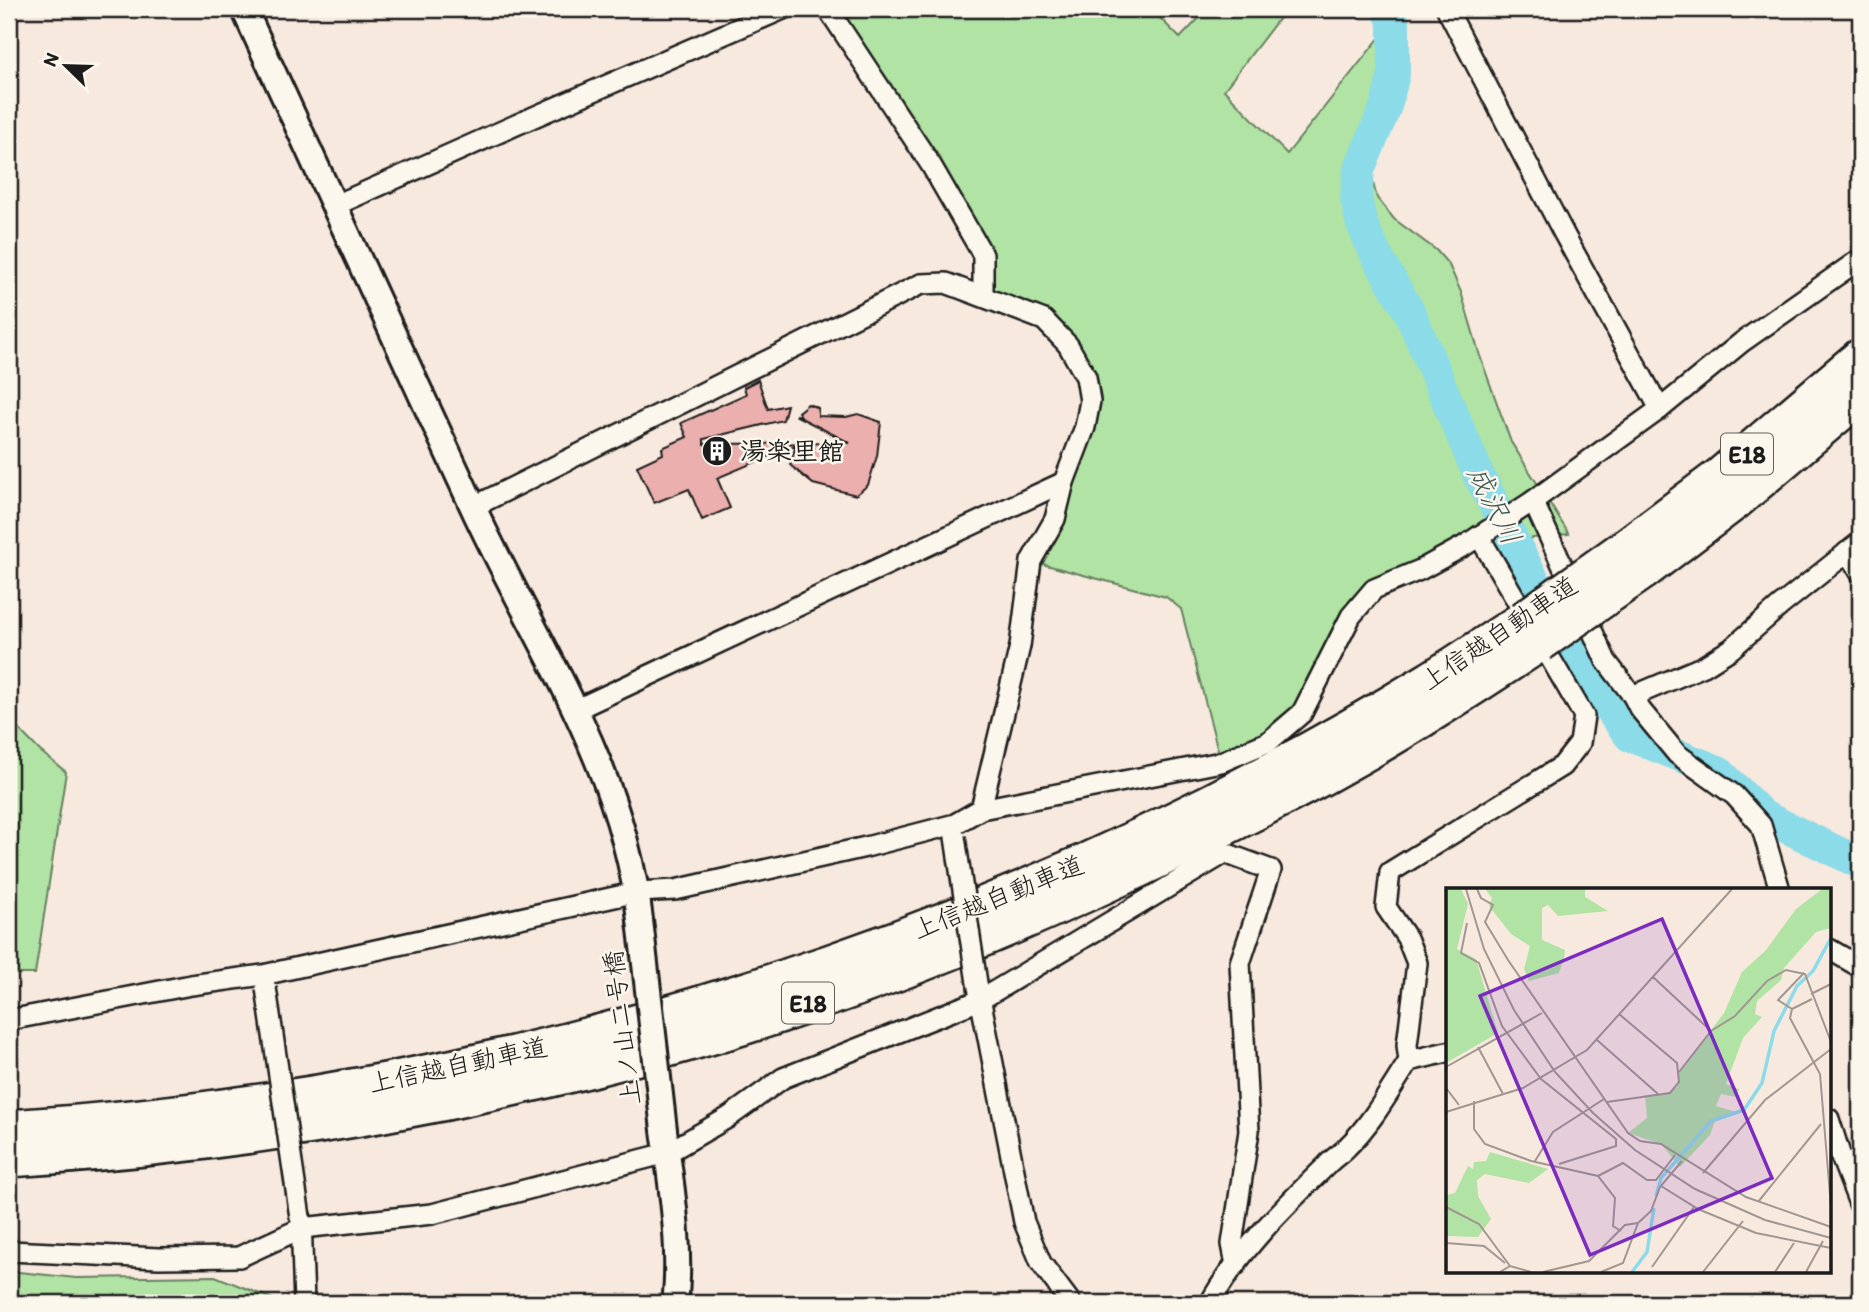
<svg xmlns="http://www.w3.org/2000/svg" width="1869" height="1312" viewBox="0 0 1869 1312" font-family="Itim,'Klee One',sans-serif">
  <rect width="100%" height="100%" fill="#f8e9df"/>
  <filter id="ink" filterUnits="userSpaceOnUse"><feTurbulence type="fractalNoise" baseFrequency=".0143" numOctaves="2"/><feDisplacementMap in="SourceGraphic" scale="14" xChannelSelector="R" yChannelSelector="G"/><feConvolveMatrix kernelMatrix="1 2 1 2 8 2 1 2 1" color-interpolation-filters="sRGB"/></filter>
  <g filter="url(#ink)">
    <!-- green -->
    <g fill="#b0e3a4" stroke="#668060" stroke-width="2">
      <polygon points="828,9 1151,9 1180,38 1208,9 1286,9 1224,90 1287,154 1388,27 1389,67 1381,93 1368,164 1377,198 1394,219 1436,250 1449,265 1461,292 1480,356 1511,442 1569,534 1464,546 1374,589 1295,711 1221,762 1181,609 1166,597 1031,561 1090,401 1068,345 983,295 983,254"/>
      <polygon points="9,719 40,751 66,772 35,974 9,974"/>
      <polygon points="9,1271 76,1278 215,1276 275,1300 275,1303 9,1303"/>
    </g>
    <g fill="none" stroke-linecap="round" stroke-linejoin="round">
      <!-- river -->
      <polyline stroke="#8bdbe8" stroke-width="32" points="1388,9 1394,24 1394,74 1386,106 1359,170 1356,199 1362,224 1376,255 1409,311 1479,476 1584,675 1630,736 1718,771 1763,816 1860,863"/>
    </g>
    <!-- building -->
    <polygon fill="#ebafad" stroke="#1c1c1c" stroke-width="2" points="758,380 768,409 787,405 783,420 704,439 704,444 850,443 795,415 801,416 798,412 808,404 818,408 818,416 846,417 858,414 881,422 877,456 868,485 856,495 813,484 790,465 796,445 717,478 730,508 702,520 689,489 654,503 637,466 663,454 662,448 687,437 681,423 746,394 744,387"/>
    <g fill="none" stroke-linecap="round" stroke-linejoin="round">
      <!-- minor casing -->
      <g stroke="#1c1c1c" stroke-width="24">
        <g id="minor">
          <polyline points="828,9 931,165 983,255 983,295"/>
          <polyline points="1447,9 1564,234 1660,409"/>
          <polyline points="336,205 536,116 783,9"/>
          <polyline points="1533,501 1606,661 1633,696 1639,708 1677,754 1734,795 1761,825 1780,890"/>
          <polyline points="473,507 921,284 946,283 1044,320 1068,345 1086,377 1090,401 1085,427 1064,482 1055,519 1031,561 1020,646 981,809"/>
          <polyline points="1847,552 1860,572"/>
          <polyline points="1633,696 1704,666 1731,649 1780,606 1860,542"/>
          <polyline points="577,709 1064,482"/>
          <polyline points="1829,949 1860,967"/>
          <polyline points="978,987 1024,1222 1041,1263 1071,1303"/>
          <polyline points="9,1020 191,985 263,975 637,892 675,890 866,847 955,824 981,809 1221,762 1268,742 1302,713 1351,616 1374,589 1420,570 1464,546 1533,501 1660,409 1742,342 1860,259"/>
          <polyline points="1409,1061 1407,1045 1417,963 1407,938 1386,907 1390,872 1562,766 1580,743 1584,716 1479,536"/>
          <polyline points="1829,1119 1841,1157 1860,1206"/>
          <polyline points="301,1218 304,1303"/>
          <polyline points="9,1251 159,1258 239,1257 302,1228 432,1214 667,1153 729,1117 783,1078 980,1000 1225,853 1271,870 1240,963 1249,1131 1232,1244 1236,1265"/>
          <path d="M1210 1303C1239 1251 1284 1207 1327 1165 1333 1158 1341 1154 1347 1147 1372 1123 1390 1090 1409 1061L1447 1052"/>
        </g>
      </g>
      <!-- tertiary casing -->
      <g stroke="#1c1c1c" stroke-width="30">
        <g id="tertiary">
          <path d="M244 9C321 173 395 340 472 505 535 642 623 765 640 920"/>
          <path d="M664 1130C671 1183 682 1250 675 1303"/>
        </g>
      </g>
      <!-- motorway casing -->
      <g stroke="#1c1c1c" stroke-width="42">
        <g id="motorway">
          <polyline points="1628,546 1721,476 1860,358"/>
          <polyline points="1644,570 1736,500 1860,395"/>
          <path d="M9 1129C504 1099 1005 941 1428 682 1461 662 1492 640 1524 620"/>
          <path d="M9 1158C230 1145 450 1108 664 1049 842 1000 1017 928 1183 847 1237 820 1292 794 1344 764 1411 727 1475 685 1539 643"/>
        </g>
      </g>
      <!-- minor -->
      <use href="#minor" stroke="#fbf7ec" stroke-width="19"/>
      <!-- tertiary -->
      <use href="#tertiary" stroke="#fbf7ec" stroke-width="24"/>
      <!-- motorway -->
      <use href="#motorway" stroke="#fbf7ec" stroke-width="37"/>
      <!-- minor-bridge casing -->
      <g stroke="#1c1c1c" stroke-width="24" stroke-linecap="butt">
        <g id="minor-bridge">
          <polyline points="955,837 977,983"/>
          <polyline points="266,988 300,1217"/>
        </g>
      </g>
      <!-- tertiary-bridge casing -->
      <g stroke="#1c1c1c" stroke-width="30" stroke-linecap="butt">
        <polyline id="tertiary-bridge" points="640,920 664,1130"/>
      </g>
      <!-- motorway-bridge casing -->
      <g stroke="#1c1c1c" stroke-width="42" stroke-linecap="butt">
        <g id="motorway-bridge">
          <polyline points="1524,620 1628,546"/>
          <polyline points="1539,643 1644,570"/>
        </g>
      </g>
      <!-- minor-bridge -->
      <use href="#minor-bridge" stroke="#fbf7ec" stroke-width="19"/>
      <!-- tertiary-bridge -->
      <use href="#tertiary-bridge" stroke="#fbf7ec" stroke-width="24"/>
      <!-- motorway-bridge -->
      <use href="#motorway-bridge" stroke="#fbf7ec" stroke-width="37"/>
    </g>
  </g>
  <!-- icons -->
  <defs>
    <g id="building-disc" transform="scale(1.575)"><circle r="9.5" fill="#1c1c1c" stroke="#fbf7ec"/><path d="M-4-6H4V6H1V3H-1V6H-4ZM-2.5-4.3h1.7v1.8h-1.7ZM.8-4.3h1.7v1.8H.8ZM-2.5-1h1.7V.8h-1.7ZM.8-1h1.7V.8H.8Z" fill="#fff"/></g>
  </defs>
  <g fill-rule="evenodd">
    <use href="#building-disc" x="717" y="451"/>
  </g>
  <g text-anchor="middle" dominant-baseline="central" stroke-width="5" stroke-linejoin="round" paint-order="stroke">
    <!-- shield labels -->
    <g fill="#fbf7ec" stroke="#5f5e5a" stroke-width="2">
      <rect x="1721" y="433.5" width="52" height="41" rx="5"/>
      <rect x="782" y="982.5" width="52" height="41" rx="5"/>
    </g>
    <g font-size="24" font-weight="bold" fill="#1c1c1c">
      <text x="1747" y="454">E18</text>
      <text x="808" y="1003">E18</text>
    </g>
    <!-- poi labels -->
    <g font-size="26" font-weight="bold" fill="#1c1c1c" stroke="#fbf7ec" text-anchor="start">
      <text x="740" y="451">湯楽里館</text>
    </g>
    <!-- street labels -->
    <g font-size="26" fill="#1c1c1c" stroke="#fbf7ec">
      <text transform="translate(1499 633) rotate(-34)">上信越自動車道</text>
      <text transform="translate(998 897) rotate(-22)">上信越自動車道</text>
      <text transform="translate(622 1028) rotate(-97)">上ノ山二号橋</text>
      <text transform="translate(458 1065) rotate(-12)">上信越自動車道</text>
    </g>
    <!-- water labels -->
    <g font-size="28" font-style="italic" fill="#3d5559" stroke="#fbf7ec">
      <text transform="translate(1495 505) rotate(63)">成沢川</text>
    </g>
  </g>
  <!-- overview -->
  <g transform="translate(1446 888)">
    <rect width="385" height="385" fill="#f8e9df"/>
    <path d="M0 1H15L22 16 11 61 30 71 52 145 0 175ZM39 1H139V9L162 23 112 28 102 17 96 20V52L119 62 118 70 113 85 83 93 78 81 84 58 65 46 43 18 46 10ZM376 1H385V40L370 44 338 80 335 92 311 113 309 126 316 129 297 150 280 196 293 201 290 209 275 206 270 218 294 225 269 233 264 247 234 279 215 256 182 245 201 230 199 207 220 206 231 199 233 184 278 125 296 84 320 62 350 21ZM44 264 102 281 83 295 39 286 31 292 32 308 45 331 32 349 0 348V307L9 305 22 278 27 281 28 274 40 273Z" fill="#b0e3a4"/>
    <path fill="none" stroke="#8bdbe8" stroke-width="3.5" d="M210 308 215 290 265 233 298 222 316 195 328 143 351 98 367 83 385 50M186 384 201 364 208 320"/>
    <path fill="none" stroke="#a09791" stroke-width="2" d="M20 1 38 61 68 122 109 184 147 225 189 262 249 301 319 332 385 350M31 1 35 10 47 17 39 34 62 72 182 245 194 253 215 256 300 309 385 339M21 35 15 65 33 75 56 138 95 191 170 251V258L113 276M207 89 265 143M365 106 385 96M366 111 346 121 344 130 374 186 385 319M346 121 332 112 358 85M151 152 212 206M32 159 57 206M0 179 96 125M233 184 265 143 289 128 321 93 340 82 359 86 385 154M0 200 13 217M28 213V241L39 256 85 273 152 288 169 310 167 338 175 343M161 214 224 205 233 194 231 175 173 126M0 224 77 200 141 162 286 1M89 273 107 244 158 211M257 285 319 212 385 161M152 288 177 275 201 292H210L229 267M215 298 252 321 310 345 385 360M312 314 375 236M0 319 33 336 64 378M0 355 38 358 59 375M206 379 248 319M54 384 64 378 85 384M97 384 143 373 179 337 192 335 205 323 214 299 236 273M155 384 177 375 192 335M257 384 297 333M329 384 348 355M360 384 377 353"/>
    <path fill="#7b2cbf" fill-opacity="0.15" stroke="#7b2cbf" stroke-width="3.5" d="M216 31 326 290 144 367 34 108Z"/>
    <rect width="385" height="385" fill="none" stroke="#1c1c1c" stroke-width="3.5"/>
  </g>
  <!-- margin -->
  <rect width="1869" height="1312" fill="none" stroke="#fbf7ec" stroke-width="35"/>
  <rect x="18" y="18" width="1834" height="1277" fill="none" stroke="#1c1c1c" stroke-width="2.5" filter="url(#ink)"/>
  <!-- north arrow -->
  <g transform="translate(66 66) rotate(293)" stroke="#fbf7ec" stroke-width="5" paint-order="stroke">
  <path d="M0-5L12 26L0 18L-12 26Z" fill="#1c1c1c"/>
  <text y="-10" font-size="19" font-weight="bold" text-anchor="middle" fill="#1c1c1c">N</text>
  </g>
</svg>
